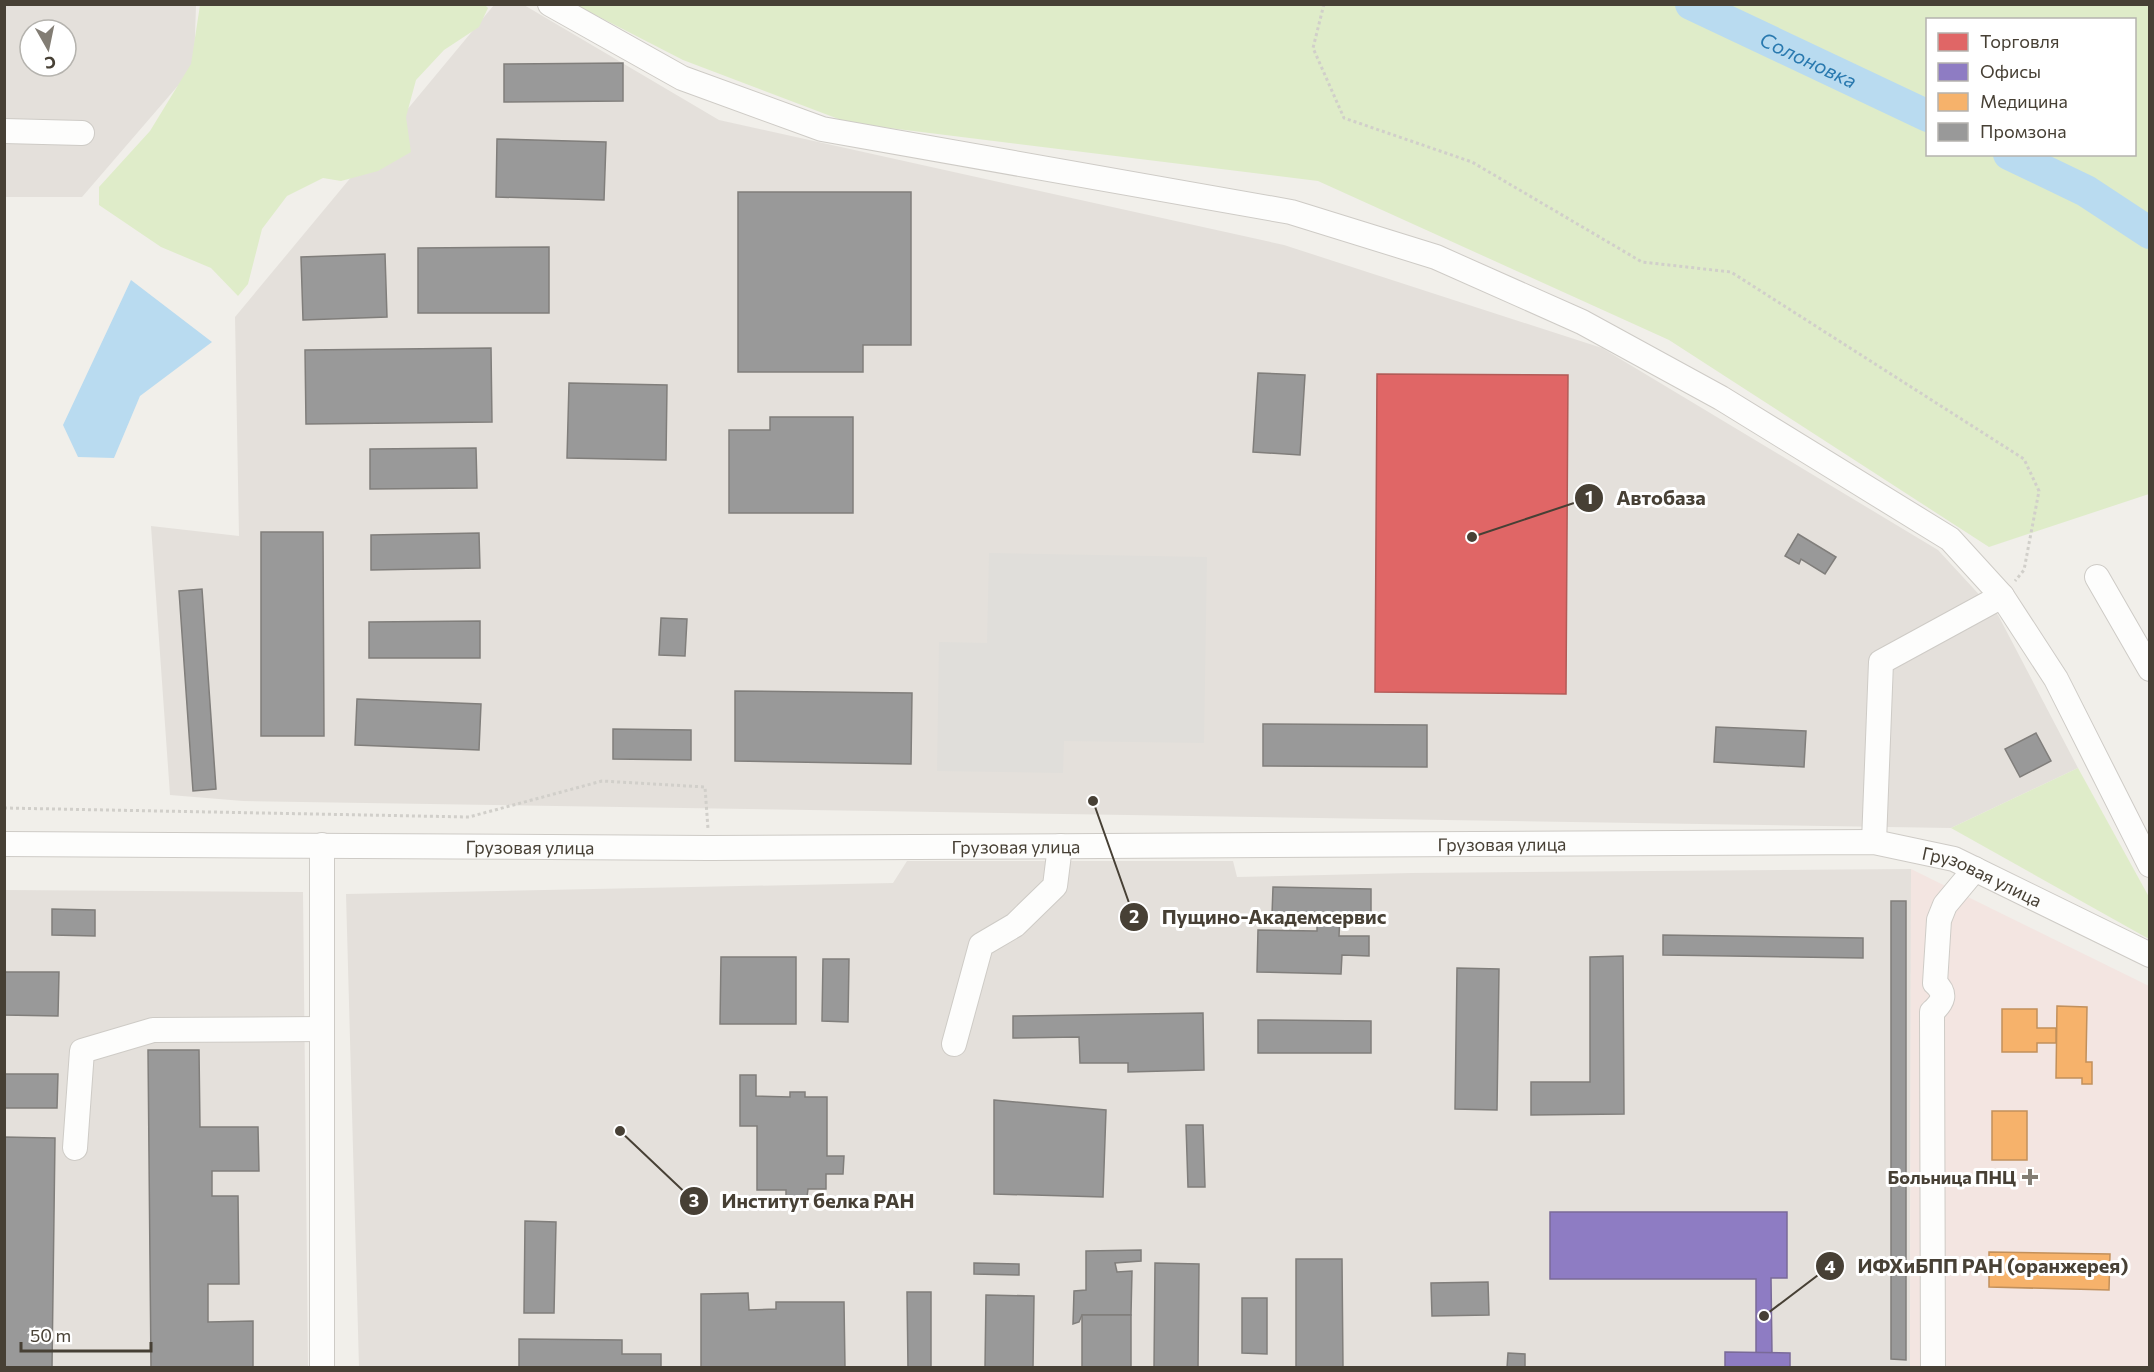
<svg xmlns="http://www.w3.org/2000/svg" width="2154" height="1372" viewBox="0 0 2154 1372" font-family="Commissioner,sans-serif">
  <rect width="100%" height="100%" fill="#f1efea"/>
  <!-- industrial -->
  <g fill="#e4e0db" fill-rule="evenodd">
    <path d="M5 5H196L194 67 82 197H5ZM30 30H66V66H30Z"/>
    <polygon points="494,5 524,5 719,120 1284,245 1602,348 1938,550 1998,615 2078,768 1951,828 243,801 170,795 151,526 239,536 235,317"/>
    <polygon points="907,861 1233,861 1237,877 1411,873 1911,869 1910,1367 359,1367 346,894 893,883"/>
    <polygon points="5,890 303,892 308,1367 5,1368"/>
  </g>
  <!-- medical -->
  <polygon fill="#f3e5e1" points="1911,869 2149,986 2150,1367 1910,1368"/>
  <!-- green -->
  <g fill="#dfecc9" fill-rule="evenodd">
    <polygon points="484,4 488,8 479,27 444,50 416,80 406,117 411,152 378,171 341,181 323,178 287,196 262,229 248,284 238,296 211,268 161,247 99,205 99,187 150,131 191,64 200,5"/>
    <path d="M576 5H2149V494L1989 547 1669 340 1318 181 849 123 683 60ZM1928 20H2134V154H1928Z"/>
    <polygon points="2078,768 2149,897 2149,939 1951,828"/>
  </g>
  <!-- parking -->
  <polygon fill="#e0deda" points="989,553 1207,557 1204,743 1064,741 1063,773 937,771 939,642 987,643"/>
  <!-- water -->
  <polygon fill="#b9dbf0" points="131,280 212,342 140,396 114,458 78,457 63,425"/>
  <!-- shops -->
  <polygon fill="#e06666" stroke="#b25b57" stroke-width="1.5" points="1377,374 1568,375 1566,694 1375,692"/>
  <!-- offices -->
  <g fill="#8e7cc3" stroke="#796a98" stroke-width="1.5">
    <polygon points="1550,1212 1787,1212 1787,1278 1771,1278 1772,1353 1756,1353 1756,1279 1550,1279"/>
    <polygon points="1725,1352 1790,1353 1790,1368 1725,1368"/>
  </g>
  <!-- health -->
  <g fill="#f6b26b" stroke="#c2905b" stroke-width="1.5">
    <polygon points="2057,1006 2087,1007 2086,1062 2092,1062 2092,1084 2082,1084 2082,1078 2056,1078"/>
    <polygon points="2002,1009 2037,1009 2037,1028 2056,1028 2056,1043 2037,1043 2037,1052 2002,1052"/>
    <rect x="1992" y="1111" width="35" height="49"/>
    <polygon points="1989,1252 2110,1254 2109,1290 1989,1287"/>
  </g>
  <!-- industry -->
  <g fill="#999" stroke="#807e7b" stroke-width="1.5">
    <polygon points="623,63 623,101 504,102 504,64"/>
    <polygon points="497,139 606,142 604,200 496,197"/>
    <polygon points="738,192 911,192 911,345 863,345 863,372 738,372"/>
    <polygon points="549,247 549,313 418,313 418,248"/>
    <polygon points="385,254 387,317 303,320 301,257"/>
    <polygon points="491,348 492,422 306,424 305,350"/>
    <polygon points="1258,373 1305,375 1300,455 1253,452"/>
    <polygon points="569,383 667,385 666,460 567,458"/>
    <polygon points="770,417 853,417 853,513 729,513 729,430 770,430"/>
    <polygon points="476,448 477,488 370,489 370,449"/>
    <polygon points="261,532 323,532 324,736 261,736"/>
    <polygon points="479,533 480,568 371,570 371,535"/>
    <polygon points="1798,534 1836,557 1825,574 1801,559 1799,564 1785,556"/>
    <polygon points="202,589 216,789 193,791 179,591"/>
    <polygon points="661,618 687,619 685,656 659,655"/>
    <polygon points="480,621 480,658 369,658 369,622"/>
    <polygon points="735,691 912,693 911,764 735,761"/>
    <polygon points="357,699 481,704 479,750 355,745"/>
    <polygon points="1263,724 1427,725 1427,767 1263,766"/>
    <polygon points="1716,727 1806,731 1804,767 1714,762"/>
    <polygon points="613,729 691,730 691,760 613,759"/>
    <polygon points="2036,733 2051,761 2020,777 2005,749"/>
    <polygon points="1273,887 1371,889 1371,915 1340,915 1339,936 1369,936 1369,956 1342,955 1341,974 1257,972 1258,930 1317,931 1317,916 1272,915"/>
    <polygon points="1891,901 1906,901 1906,1360 1891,1359"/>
    <polygon points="52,909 95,910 95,936 52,935"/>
    <polygon points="1663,935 1863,938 1863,958 1663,955"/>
    <polygon points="1623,956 1624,1114 1531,1115 1531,1082 1590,1082 1590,957"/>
    <polygon points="721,957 796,957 796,1024 720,1024"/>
    <polygon points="823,959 849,959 848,1022 822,1021"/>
    <polygon points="1457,968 1499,969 1497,1110 1455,1109"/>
    <polygon points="4,972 59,972 58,1016 4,1015"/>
    <polygon points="1203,1013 1204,1070 1128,1072 1128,1063 1080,1063 1079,1037 1013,1038 1013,1016"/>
    <polygon points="1258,1020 1371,1021 1371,1053 1258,1053"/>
    <polygon points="148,1050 199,1050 200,1127 258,1127 259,1171 212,1171 212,1196 238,1196 239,1284 208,1284 208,1322 253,1321 253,1368 151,1368"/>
    <polygon points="4,1074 58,1074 57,1108 4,1108"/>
    <polygon points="740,1075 756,1075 756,1096 790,1097 790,1092 805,1092 805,1097 827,1097 827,1156 844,1156 843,1174 826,1174 826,1189 808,1189 807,1197 786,1197 786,1190 757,1190 757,1126 740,1126"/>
    <polygon points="994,1100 1106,1110 1103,1197 994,1194"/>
    <polygon points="1186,1125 1203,1125 1205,1187 1188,1187"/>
    <polygon points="4,1137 55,1138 52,1368 4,1368"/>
    <polygon points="525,1221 556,1222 554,1313 524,1313"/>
    <polygon points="1141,1250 1141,1261 1115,1263 1117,1272 1132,1271 1131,1315 1082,1315 1079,1322 1073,1324 1074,1291 1086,1290 1086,1251"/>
    <polygon points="1296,1259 1342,1259 1343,1368 1296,1368"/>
    <polygon points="974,1263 1019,1264 1019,1275 974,1274"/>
    <polygon points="1155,1263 1199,1264 1198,1368 1154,1368"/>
    <polygon points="1488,1282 1489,1315 1432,1316 1431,1283"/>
    <polygon points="907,1292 931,1292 931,1368 908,1368"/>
    <polygon points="748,1293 749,1310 776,1309 776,1302 844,1302 845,1368 701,1368 701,1294"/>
    <polygon points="986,1295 1034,1296 1033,1368 985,1368"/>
    <polygon points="1242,1298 1267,1298 1267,1354 1242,1353"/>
    <rect x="1082" y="1315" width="49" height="53"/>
    <polygon points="519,1339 622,1340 622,1354 661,1354 661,1368 519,1368"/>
    <polygon points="1508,1353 1525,1354 1525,1368 1507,1368"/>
  </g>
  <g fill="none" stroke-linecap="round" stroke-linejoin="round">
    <!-- river -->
    <g stroke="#b9dbf0" stroke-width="32">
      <path id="s1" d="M1691 4 1928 116"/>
      <polyline points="2009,154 2086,191 2150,233"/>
    </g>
    <!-- minor casing -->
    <g stroke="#cecbc6" stroke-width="26">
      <g id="minor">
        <polyline points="550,4 682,78 822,129 1291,212 1436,257 1582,322 1721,398 1950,539 2002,596 2056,679 2150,865"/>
        <polyline points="4,131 82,133"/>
        <polyline points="2097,577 2150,669"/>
        <polyline points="1874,842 1881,662 2002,596"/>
        <path id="s2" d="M4 844 709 848 1874 842 1954 859 2150 955"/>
        <polyline points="322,845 322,1368"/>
        <polyline points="954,1044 981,945 1015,925 1055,886 1060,846"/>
        <polyline points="75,1148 82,1051 153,1030 322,1029"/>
        <path d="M1933 1368 1932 1012C1943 1002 1947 994 1935 983L1939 920 1945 905 1975 869"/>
      </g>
    </g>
    <!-- path -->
    <g stroke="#d1cfca" stroke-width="3" stroke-dasharray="3 3" stroke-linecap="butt">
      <polyline points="1324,4 1313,48 1344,118 1472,162 1642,262 1731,272 2024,459 2039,491 2024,570 2015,581"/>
      <polyline points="4,808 469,817 602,781 705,787 708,829"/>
    </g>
    <!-- minor -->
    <use href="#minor" stroke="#fdfdfc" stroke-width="24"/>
  </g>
  <!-- markers -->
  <path fill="#827d74" stroke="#fff" stroke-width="2" d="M2027 1168h6v6h6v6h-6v6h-6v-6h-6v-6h6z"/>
  <g text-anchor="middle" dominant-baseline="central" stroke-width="6" stroke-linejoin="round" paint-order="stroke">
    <!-- street labels -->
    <g font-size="18" fill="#474035" stroke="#fff">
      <text stroke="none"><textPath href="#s2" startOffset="1498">Грузовая улица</textPath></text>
      <text stroke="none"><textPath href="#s2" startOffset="526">Грузовая улица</textPath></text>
      <text stroke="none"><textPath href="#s2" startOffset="1012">Грузовая улица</textPath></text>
      <text stroke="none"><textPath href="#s2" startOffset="1984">Грузовая улица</textPath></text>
    </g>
    <!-- poi labels -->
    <g font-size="18" font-weight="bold" fill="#474035" stroke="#fff" text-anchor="end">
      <text x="2016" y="1177">Больница ПНЦ</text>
    </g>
    <!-- water labels -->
    <g font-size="20" font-style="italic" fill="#2979af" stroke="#fff">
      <text stroke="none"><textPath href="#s1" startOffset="130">Солоновка</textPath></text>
    </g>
  </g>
  <!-- callouts -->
  <path fill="none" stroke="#474035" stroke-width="2" d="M1472 537L1589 498M1093 801L1134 917M620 1131L694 1201M1764 1316L1830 1266"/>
  <g fill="#474035" stroke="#fff" stroke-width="2">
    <circle cx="1472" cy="537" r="6"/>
    <circle cx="1093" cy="801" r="6"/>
    <circle cx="620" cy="1131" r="6"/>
    <circle cx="1764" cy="1316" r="6"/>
    <circle cx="1589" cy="498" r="15"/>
    <circle cx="1134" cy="917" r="15"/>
    <circle cx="694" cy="1201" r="15"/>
    <circle cx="1830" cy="1266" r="15"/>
  </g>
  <g font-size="18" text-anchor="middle" font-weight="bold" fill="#fff">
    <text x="1589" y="504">1</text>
    <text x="1134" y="923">2</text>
    <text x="694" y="1207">3</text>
    <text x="1830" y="1273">4</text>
  </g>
  <g font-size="20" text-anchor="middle" font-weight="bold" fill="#474035" stroke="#fff" stroke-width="6" stroke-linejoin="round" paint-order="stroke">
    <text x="1661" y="505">Автобаза</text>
    <text x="1274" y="924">Пущино-Академсервис</text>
    <text x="818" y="1208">Институт белка РАН</text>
    <text x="1993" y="1273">ИФХиБПП РАН (оранжерея)</text>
  </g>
  <!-- border -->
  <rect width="2154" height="1372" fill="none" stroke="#474035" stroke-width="12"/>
  <!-- legend -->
  <rect x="1926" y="18" width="210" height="138" fill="#ffffff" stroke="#b5b3ae" stroke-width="1.5"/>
  <rect x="1938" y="33" width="30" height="18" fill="#e06666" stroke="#b5b3ae" stroke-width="1.5"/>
  <text x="1980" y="48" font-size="18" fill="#474035">Торговля</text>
  <rect x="1938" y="63" width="30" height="18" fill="#8e7cc3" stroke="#b5b3ae" stroke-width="1.5"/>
  <text x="1980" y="78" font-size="18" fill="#474035">Офисы</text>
  <rect x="1938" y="93" width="30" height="18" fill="#f6b26b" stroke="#b5b3ae" stroke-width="1.5"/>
  <text x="1980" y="108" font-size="18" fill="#474035">Медицина</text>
  <rect x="1938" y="123" width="30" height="18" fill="#999999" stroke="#b5b3ae" stroke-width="1.5"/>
  <text x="1980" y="138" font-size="18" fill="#474035">Промзона</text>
  <!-- north arrow -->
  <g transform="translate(48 48) rotate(171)"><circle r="28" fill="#ffffff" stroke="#b5b3ae" stroke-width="1.5"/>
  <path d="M0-4.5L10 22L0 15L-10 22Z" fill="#827d74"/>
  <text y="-9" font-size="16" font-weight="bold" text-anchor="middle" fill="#474035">С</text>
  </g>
  <!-- scale -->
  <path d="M21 1342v9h130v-9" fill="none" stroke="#474035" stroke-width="3"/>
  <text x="30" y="1342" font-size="18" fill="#474035" stroke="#ffffff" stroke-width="4.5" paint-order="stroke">50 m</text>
</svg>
